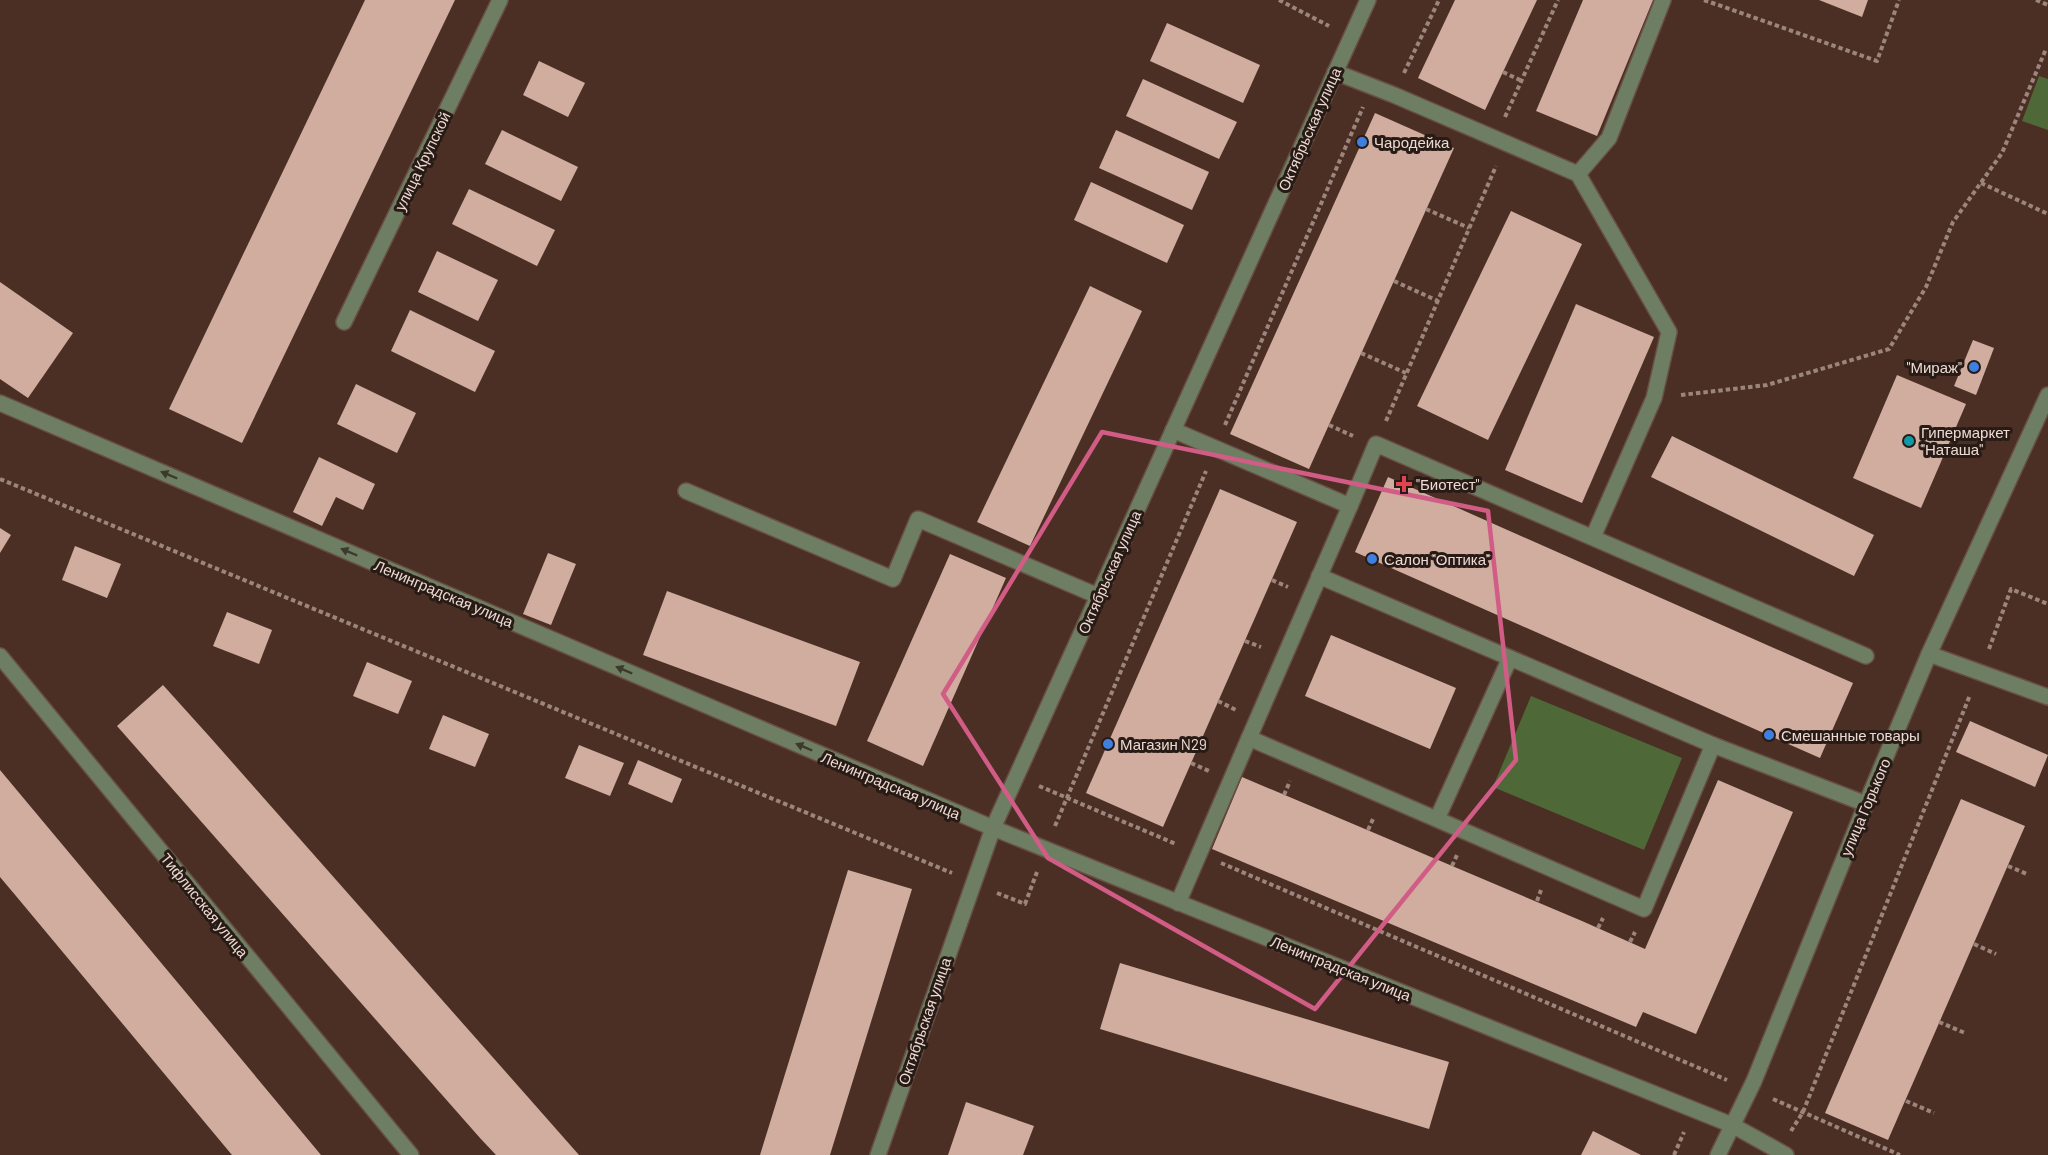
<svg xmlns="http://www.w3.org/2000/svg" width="2048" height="1155" viewBox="0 0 2048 1155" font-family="Barlow,sans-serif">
  <rect width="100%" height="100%" fill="#4b2f24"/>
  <!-- green -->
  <g fill="#4f6837">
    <polygon points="2039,76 2048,79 2048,130 2022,121"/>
    <polygon points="1531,696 1682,758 1644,850 1493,787"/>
  </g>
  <!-- building -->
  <g fill="#d0ad9f">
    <polygon points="365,0 455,0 242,443 169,409"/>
    <polygon points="1455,0 1537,0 1485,110 1418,78"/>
    <polygon points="1583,0 1653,0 1597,136 1536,111"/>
    <polygon points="1819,0 1868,0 1862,17"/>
    <polygon points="1167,23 1260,65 1243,103 1150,61"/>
    <polygon points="539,61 585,83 568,117 523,95"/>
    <polygon points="1143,79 1237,122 1219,159 1126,116"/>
    <polygon points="1375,113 1454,148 1309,469 1230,434"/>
    <polygon points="502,130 578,167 561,201 485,164"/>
    <polygon points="1116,130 1209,172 1192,210 1099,168"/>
    <polygon points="1091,182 1184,225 1167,263 1074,220"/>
    <polygon points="469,189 555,230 537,266 452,224"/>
    <polygon points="1511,211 1582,244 1488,440 1417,406"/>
    <polygon points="437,251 498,280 478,321 418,292"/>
    <polygon points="0,282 73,333 28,398 0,379"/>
    <polygon points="1090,286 1142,311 1030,546 977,522"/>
    <polygon points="1576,304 1654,337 1582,503 1505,470"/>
    <polygon points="410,310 495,351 475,392 391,351"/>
    <polygon points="1973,340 1994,348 1976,395 1954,386"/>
    <polygon points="1897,375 1966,404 1921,508 1853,478"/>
    <polygon points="356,384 416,413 397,453 337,424"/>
    <polygon points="1672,436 1874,535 1854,576 1651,477"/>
    <polygon points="319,457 375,484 363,510 336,497 322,526 293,512"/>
    <polygon points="1388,477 1853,683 1820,758 1355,552"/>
    <polygon points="1220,489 1297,522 1163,827 1086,793"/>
    <polygon points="0,528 11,535 0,553"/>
    <polygon points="75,546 121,564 107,598 62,580"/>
    <polygon points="548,553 576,564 551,625 523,614"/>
    <polygon points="950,554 1006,578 923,766 867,741"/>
    <polygon points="667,591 860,662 836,726 643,655"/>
    <polygon points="227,612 272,630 259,664 213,646"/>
    <polygon points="1331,635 1456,688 1430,749 1305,696"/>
    <polygon points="367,662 412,681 398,714 353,696"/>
    <polygon points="163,685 209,736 579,1155 496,1155 480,1138 117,726"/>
    <polygon points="443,715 489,734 475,767 429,749"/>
    <polygon points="1970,721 2048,755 2035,787 1956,752"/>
    <polygon points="579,745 624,763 610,796 565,778"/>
    <polygon points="638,760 682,779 672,803 628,784"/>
    <polygon points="0,770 198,1007 321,1155 232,1155 16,896 0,877"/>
    <polygon points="1242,777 1582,921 1576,936 1582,921 1645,949 1718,780 1793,812 1696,1034 1643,1012 1636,1027 1212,849"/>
    <polygon points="1961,799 2025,826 1888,1140 1825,1113"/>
    <polygon points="848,870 912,889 891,957 830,1155 760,1155"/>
    <polygon points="1120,963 1449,1062 1429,1129 1100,1029"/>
    <polygon points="966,1102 1034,1126 1023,1155 948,1155"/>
    <polygon points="1593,1131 1641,1155 1581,1155"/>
  </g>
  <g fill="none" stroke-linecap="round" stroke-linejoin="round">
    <!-- minor casing -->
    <g stroke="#684e44" stroke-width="18">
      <g id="minor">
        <polyline points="1335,72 1394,95 1578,174 1669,332 1654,398 1593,537"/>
        <polyline points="1578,174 1609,138 1663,0"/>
        <polyline points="344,322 500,0"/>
        <polyline points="0,403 993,828 1732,1125 1786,1155"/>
        <polyline points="1173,430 1350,506 1249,738 1644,909 1713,745"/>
        <polyline points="686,491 893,579 918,519 1098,596"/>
        <polyline points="1350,506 1376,444 1866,656"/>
        <polyline points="1319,576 1713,745 1866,804"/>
        <polyline points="1929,654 2048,697"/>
        <polyline points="0,656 411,1155"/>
        <polyline points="1437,819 1510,658"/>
        <polyline points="1178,903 1249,738"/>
        <polyline points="878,1155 993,828 1368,0"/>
        <polyline points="1718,1155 1754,1081 1866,804 1929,654 2048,395"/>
      </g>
    </g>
    <!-- path -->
    <g stroke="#9c857c" stroke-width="4" stroke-dasharray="4.5 3" stroke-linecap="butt">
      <polyline points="1279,0 1329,26"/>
      <polyline points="1704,0 1877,61 1899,0"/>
      <polyline points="2036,0 2048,5"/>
      <polyline points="1503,72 1522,81"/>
      <polyline points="1404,73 1439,0"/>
      <polyline points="1505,117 1558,0"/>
      <polyline points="1981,183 2048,214"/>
      <polyline points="1426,209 1469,228"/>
      <polyline points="1394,281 1438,301"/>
      <polyline points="1361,353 1406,373"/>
      <polyline points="1681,395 1767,385 1889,349 1926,287 1953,222 2002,153 2046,49"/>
      <polyline points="1386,421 1496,166"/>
      <polyline points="1225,425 1363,107"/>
      <polyline points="1329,425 1353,436"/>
      <polyline points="0,479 952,873"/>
      <polyline points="1371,561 1372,559"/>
      <polyline points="1272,580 1288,587"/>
      <polyline points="1245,641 1261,647"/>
      <polyline points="1989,649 2011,589 2048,604"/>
      <polyline points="1218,701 1236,710"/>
      <polyline points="1191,763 1209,771"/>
      <polyline points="1039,786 1176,844"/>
      <polyline points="1284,795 1290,781"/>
      <polyline points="1055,826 1206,471"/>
      <polyline points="1368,830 1373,819"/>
      <polyline points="1221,863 1727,1080"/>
      <polyline points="1452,866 1457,855"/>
      <polyline points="2008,866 2027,874"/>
      <polyline points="997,893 1025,904 1037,872"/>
      <polyline points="1537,901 1541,890"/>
      <polyline points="1598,928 1603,918"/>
      <polyline points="1630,942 1635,932"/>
      <polyline points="1974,944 1996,954"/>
      <polyline points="1939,1022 1965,1033"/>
      <polyline points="1773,1099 1900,1155"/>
      <polyline points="1906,1101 1934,1113"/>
      <polyline points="1791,1131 1803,1112 1970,695"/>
      <polyline points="1674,1155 1684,1132"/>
    </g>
    <!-- minor -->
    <use href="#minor" stroke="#6e7e62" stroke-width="15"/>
  </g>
  <!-- one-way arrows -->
  <defs><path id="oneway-solid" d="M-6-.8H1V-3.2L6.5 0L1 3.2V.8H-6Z" transform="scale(1.5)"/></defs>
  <g fill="#3d392d">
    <use href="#oneway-solid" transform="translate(169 475) rotate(-157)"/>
    <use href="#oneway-solid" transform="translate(349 552) rotate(-157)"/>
    <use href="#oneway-solid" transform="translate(624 670) rotate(-157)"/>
    <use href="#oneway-solid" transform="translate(804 747) rotate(-157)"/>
  </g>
  <!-- marked area -->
  <path fill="none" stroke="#d15c85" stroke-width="4.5" stroke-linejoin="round" d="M1102 432 1488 511 1516 760 1315 1009 1048 858 943 694Z"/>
  <!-- markers -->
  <g fill="#3f7fe0" stroke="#281b16" stroke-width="2">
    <circle cx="1362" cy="142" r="6"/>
    <circle cx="1974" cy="367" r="6"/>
    <circle cx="1372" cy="559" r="6"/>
    <circle cx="1769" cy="735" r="6"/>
    <circle cx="1108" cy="744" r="6"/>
  </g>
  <circle fill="#0f9aa8" stroke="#281b16" stroke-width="2" cx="1909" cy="441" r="6"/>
  <path fill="#e0444e" stroke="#281b16" stroke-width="2" d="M1401 475h6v6h6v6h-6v6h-6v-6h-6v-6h6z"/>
  <g text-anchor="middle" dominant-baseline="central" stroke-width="6" stroke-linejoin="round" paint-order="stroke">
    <!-- street labels -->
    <g font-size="15" fill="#eddad3" stroke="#281b16">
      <text transform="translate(1309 129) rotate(-66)">Октябрьская улица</text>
      <text transform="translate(422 161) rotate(-64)">улица Крупской</text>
      <text transform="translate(1109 572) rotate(-66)">Октябрьская улица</text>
      <text transform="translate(444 593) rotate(23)">Ленинградская улица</text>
      <text transform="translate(891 785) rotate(23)">Ленинградская улица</text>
      <text transform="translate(1865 807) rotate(-67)">улица Горького</text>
      <text transform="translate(205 905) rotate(51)">Тифлисская улица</text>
      <text transform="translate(1341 968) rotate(22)">Ленинградская улица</text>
      <text transform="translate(924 1021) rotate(-71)">Октябрьская улица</text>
    </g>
    <!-- poi labels -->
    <g font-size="15" fill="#eddad3" stroke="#281b16" text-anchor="start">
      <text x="1374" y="142">Чародейка</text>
      <text x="1962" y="367" text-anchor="end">"Мираж"</text>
      <text x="1921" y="432">Гипермаркет<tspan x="1921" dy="17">"Наташа"</tspan></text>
      <text x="1416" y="484">"Биотест"</text>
      <text x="1384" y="559">Салон "Оптика"</text>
      <text x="1781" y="735">Смешанные товары</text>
      <text x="1120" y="744">Магазин N29</text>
    </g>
  </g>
</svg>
